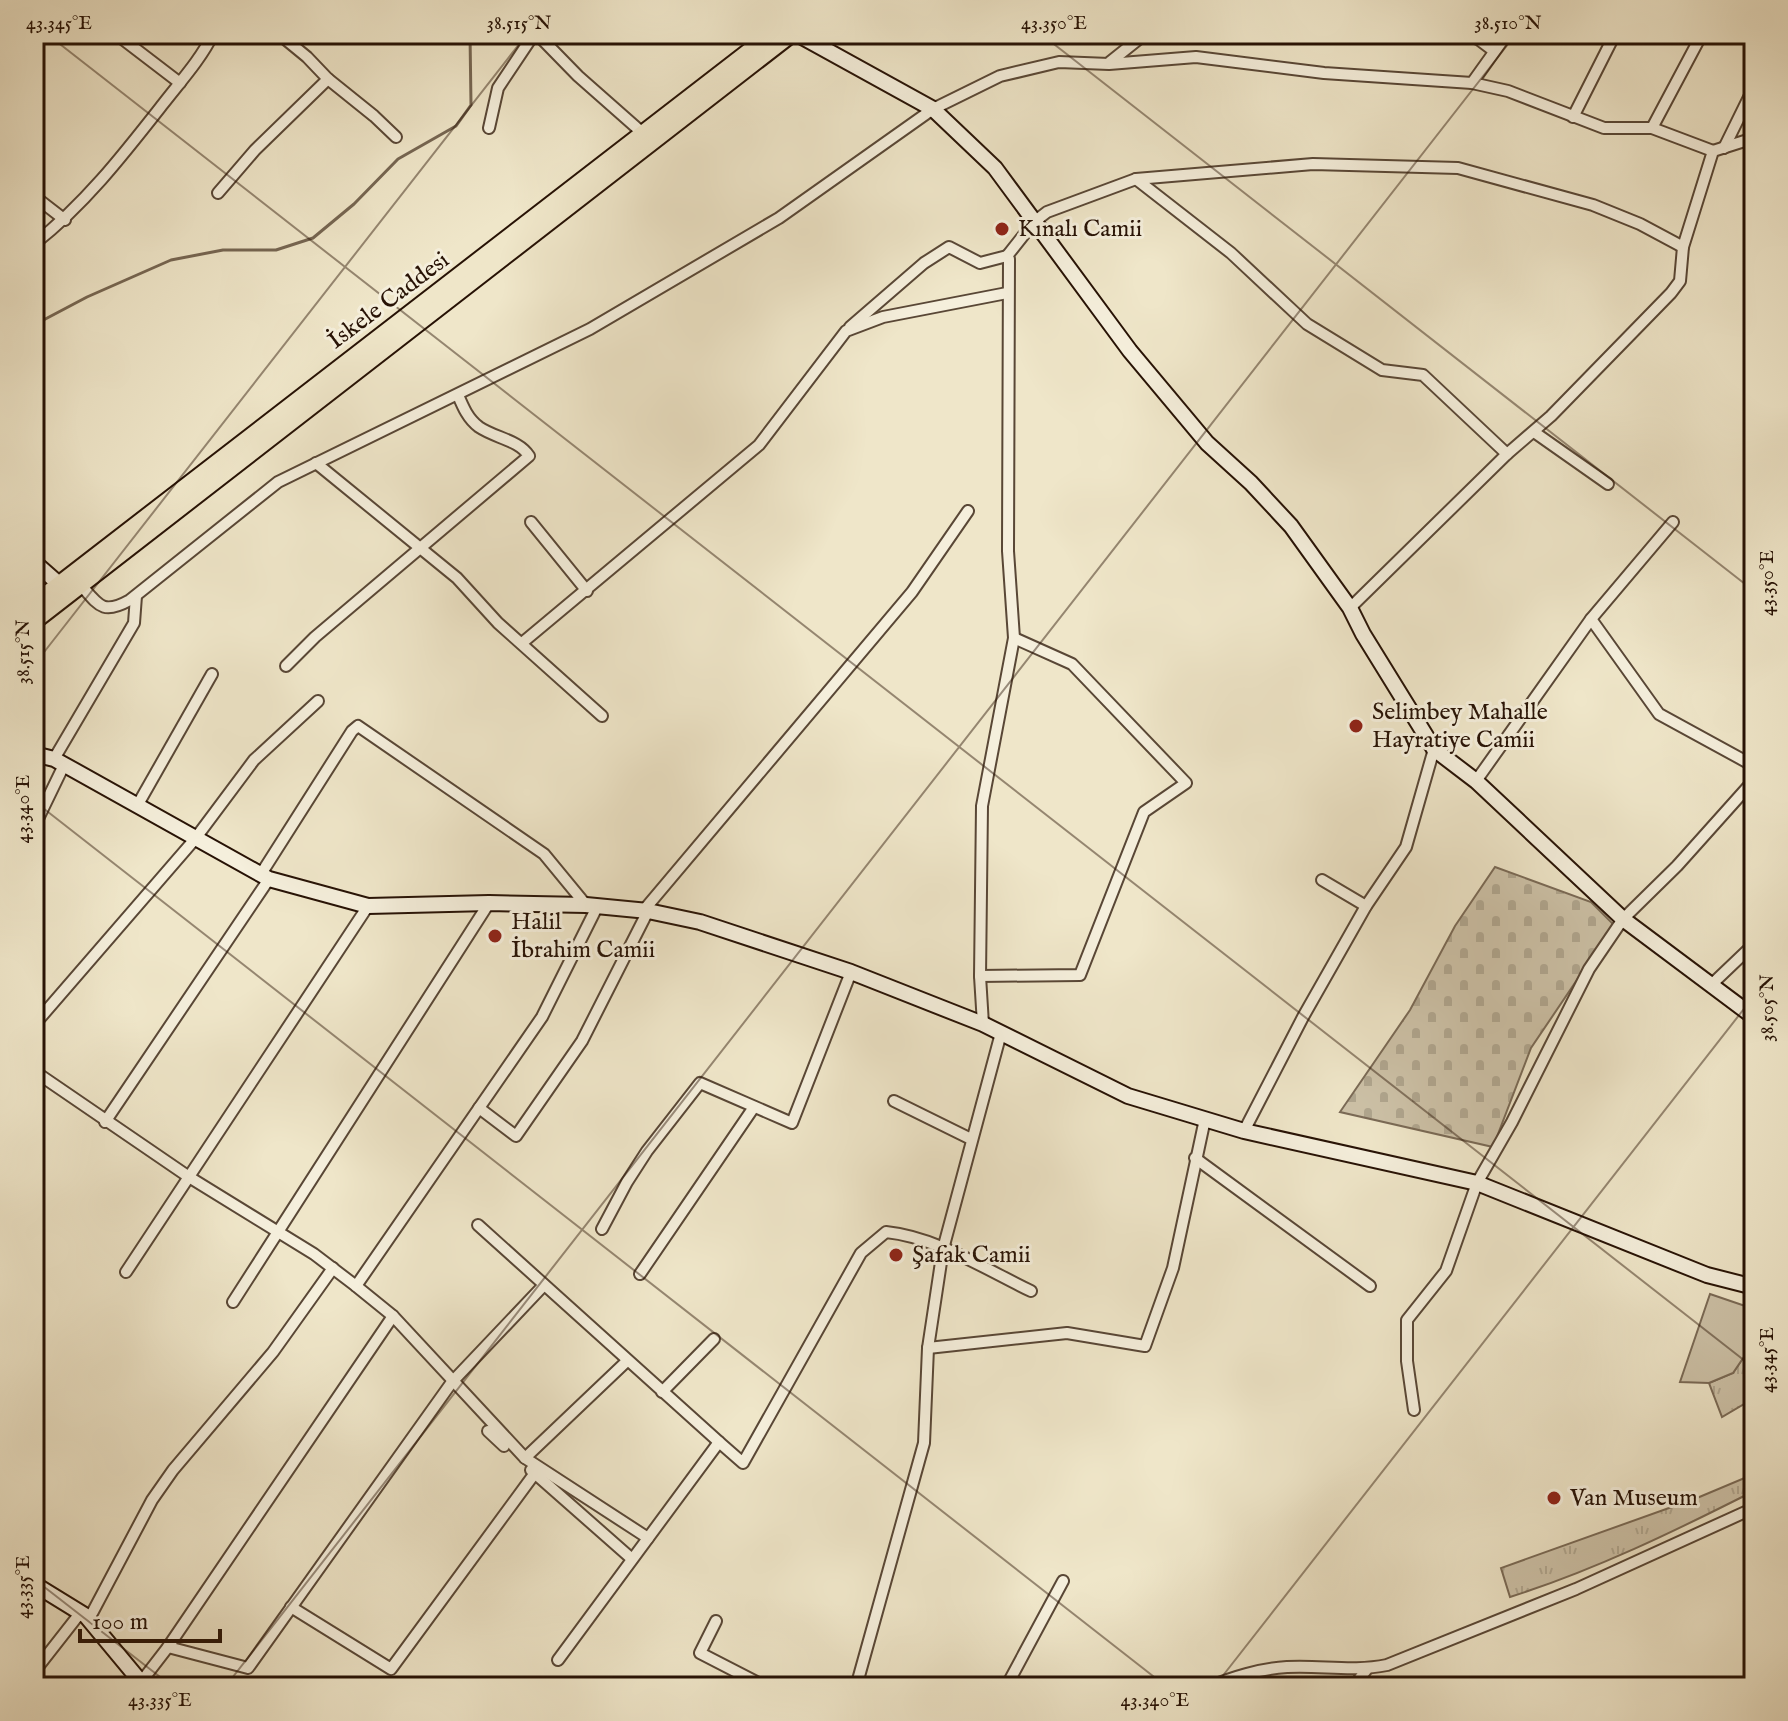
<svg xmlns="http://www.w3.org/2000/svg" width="1788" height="1721" viewBox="0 0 1788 1721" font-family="'IM FELL English',serif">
  <defs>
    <pattern id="grass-tufts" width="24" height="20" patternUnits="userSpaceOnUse" patternTransform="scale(2)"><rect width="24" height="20" fill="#cdc2a8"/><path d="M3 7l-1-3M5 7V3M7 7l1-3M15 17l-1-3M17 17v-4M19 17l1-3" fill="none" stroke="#b0a68f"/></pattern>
    <pattern id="cemetery-stones" width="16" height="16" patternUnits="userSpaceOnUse" patternTransform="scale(2)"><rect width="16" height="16" fill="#cdc2a8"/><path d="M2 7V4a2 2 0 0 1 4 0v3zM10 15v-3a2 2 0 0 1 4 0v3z" fill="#b0a68f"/></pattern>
  </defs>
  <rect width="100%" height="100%" fill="#efe6c9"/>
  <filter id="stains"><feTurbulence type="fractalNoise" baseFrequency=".0025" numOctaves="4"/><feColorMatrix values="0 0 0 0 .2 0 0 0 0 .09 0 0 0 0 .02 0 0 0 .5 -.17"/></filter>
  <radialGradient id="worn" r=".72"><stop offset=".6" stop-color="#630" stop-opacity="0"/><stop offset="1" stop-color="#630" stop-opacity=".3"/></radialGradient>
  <!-- grass -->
  <g fill="url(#grass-tufts)" stroke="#7a6a56" stroke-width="2">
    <polygon points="1754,1342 1754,1412 1751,1413 1746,1403 1722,1417 1709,1383 1733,1373"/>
    <path d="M1754 1474V1491C1675 1531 1595 1570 1510 1597L1501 1568 1697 1498Z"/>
  </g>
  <!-- cemetery -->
  <polygon fill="url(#cemetery-stones)" stroke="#7a6a56" stroke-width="2" points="1495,867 1591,902 1614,925 1531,1048 1493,1147 1340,1112 1410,1010 1455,926"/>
  <!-- green -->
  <polygon fill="#cdc2a8" stroke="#7a6a56" stroke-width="2" points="1710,1294 1754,1309 1754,1342 1733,1373 1709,1383 1680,1382"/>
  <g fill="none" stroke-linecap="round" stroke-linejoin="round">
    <!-- stream -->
    <polyline stroke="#766652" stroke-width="3" points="34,325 87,297 171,260 223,250 276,250 313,238 354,204 398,159 456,126 471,105 470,34"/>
    <!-- street casing -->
    <g stroke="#594736" stroke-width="14">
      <g id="street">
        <polyline points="116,34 180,83"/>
        <polyline points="537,34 578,76 646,136"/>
        <polyline points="1460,34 1478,39 1494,51"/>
        <polyline points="1110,62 1145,34"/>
        <polyline points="328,79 374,116 396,137"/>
        <polyline points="1472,83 1507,34"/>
        <polyline points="1573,117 1615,34"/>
        <polyline points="489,128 498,88 534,34"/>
        <polyline points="1652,128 1702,34"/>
        <polyline points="1724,148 1754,87"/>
        <polyline points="1136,179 1231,253 1307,324 1382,370 1423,375 1507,454"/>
        <polyline points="218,193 255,150 328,79 307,57 279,34"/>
        <polyline points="34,196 65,220"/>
        <path d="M34 244C85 204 123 155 163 104 180 82 201 59 213 34"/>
        <polyline points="850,327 924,263 949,247 980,263 1007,256"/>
        <polyline points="1534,432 1608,484"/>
        <polyline points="316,463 457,578 498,623 602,716"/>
        <polyline points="531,522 587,591"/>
        <path d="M81 585C99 606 103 615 130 600L278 482 590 329 779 218 933 109 1000 76 1059 62 1109 64 1196 57 1324 73 1472 83 1508 91 1604 128H1652L1713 151"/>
        <polyline points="1350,608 1507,454 1551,416 1671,293 1680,281 1683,247 1713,151 1754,138"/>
        <polyline points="1591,619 1659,714 1754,766"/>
        <polyline points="522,643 759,445 846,331 883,317 1007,293"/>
        <path d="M286 666 315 637 529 456C519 440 495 438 479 427 468 419 463 407 458 395"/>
        <polyline points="54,759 134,623 136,596"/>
        <polyline points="1476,781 1591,619 1673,522"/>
        <polyline points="137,806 212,674"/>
        <polyline points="34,827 64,765"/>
        <polyline points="261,874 352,731 358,726 544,854 586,905"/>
        <polyline points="1322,880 1366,906"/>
        <polyline points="644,910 912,592 968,511"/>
        <polyline points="980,976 1080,975 1144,812 1186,783 1072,664 1014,638"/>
        <polyline points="1711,985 1754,944"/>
        <polyline points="983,1024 980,976 982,806 1014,638 1008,551 1009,259 1007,256 1034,222 1047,212 1136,179 1313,164 1458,168 1593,205 1640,224 1683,247"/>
        <polyline points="34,1025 195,839 254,760 318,701"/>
        <polyline points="34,1071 189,1177 314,1254 356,1286 542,1017 598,905"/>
        <polyline points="894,1101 971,1139"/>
        <polyline points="479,1108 516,1136 582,1041 648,911"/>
        <polyline points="105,1122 269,879"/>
        <polyline points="1244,1131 1303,1017 1366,906 1406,847 1434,749"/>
        <polyline points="1195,1158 1370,1286"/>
        <polyline points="478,1225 719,1442"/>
        <polyline points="602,1229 627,1182 647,1151 700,1083 792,1123 851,972"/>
        <polyline points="126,1272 368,906"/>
        <polyline points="640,1274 754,1107"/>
        <polyline points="356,1286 393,1316 525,1458 648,1538"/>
        <polyline points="233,1302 489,903"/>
        <polyline points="928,1348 1067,1333 1145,1346 1173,1268 1205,1119"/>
        <polyline points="662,1392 714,1339"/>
        <polyline points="1414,1410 1407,1361 1407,1320 1446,1271 1477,1183 1512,1122 1589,969 1623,919 1677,866 1754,780"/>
        <polyline points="488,1431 504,1446"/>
        <polyline points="525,1458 627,1361"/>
        <polyline points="531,1470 632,1559"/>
        <polyline points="291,1607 391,1669 535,1473"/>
        <polyline points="89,1619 152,1500 173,1470 273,1352 333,1268"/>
        <polyline points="716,1621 700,1653 766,1687"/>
        <polyline points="168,1647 248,1668 452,1382 544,1285"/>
        <path d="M558 1660 719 1442 743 1463 861 1253 886 1232C936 1237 985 1269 1031 1291"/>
        <polyline points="34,1672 81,1612"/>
        <polyline points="141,1682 168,1647 393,1316"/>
        <polyline points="856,1687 924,1443 928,1348 943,1249 1001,1033"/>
        <polyline points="1006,1687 1063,1581"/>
        <path d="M1208 1687C1234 1677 1258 1669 1287 1667 1321 1665 1353 1672 1387 1665L1576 1589 1754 1508"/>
        <polyline points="1353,1687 1367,1669"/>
      </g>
    </g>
    <!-- secondary casing -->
    <g stroke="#271205" stroke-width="18">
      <g id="secondary">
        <polyline points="797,34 933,109 995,168 1130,351 1207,443 1251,483 1291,526 1350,608 1363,634 1434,749 1476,781 1623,919 1754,1017"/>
        <polyline points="34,562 67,591"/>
        <polyline points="34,754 54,759 269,879 368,906 489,903 586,905 648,911 700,922 851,972 983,1024 1128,1096 1244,1131 1477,1183 1707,1275 1754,1287"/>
        <polyline points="34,1584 86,1616 145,1687"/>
      </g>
    </g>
    <!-- primary casing -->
    <g stroke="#271205" stroke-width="20">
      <g id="primary">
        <polyline points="34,604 772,34"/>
        <polyline points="34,621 791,34"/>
      </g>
    </g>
    <!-- street -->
    <use href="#street" stroke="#f5efdc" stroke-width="10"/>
    <!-- secondary -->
    <use href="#secondary" stroke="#f5efdc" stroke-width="14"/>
    <!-- primary -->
    <use href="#primary" stroke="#efe6c9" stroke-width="16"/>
  </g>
  <!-- ticks -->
  <path fill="none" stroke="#271205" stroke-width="2" stroke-opacity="0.45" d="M47 34 1754 1368M1041 34 1754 591M34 665 527 34M34 801 1167 1687M34 1579 173 1687M225 1687 1516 34M1214 1687 1754 996"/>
  <!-- markers -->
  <g fill="#8f2418" stroke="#f5efdc" stroke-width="3">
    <circle cx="1002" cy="229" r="8"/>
    <circle cx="1356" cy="726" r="8"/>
    <circle cx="495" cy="936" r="8"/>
    <circle cx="896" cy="1255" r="8"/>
    <circle cx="1554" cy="1498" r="8"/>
  </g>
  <g text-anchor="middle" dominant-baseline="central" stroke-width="6" stroke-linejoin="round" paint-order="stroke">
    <!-- poi labels -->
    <g font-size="24" fill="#271205" stroke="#f5efdc" text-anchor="start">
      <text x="1018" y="229">Kınalı Camii</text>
      <text x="1372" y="712">Selimbey Mahalle<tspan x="1372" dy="28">Hayratiye Camii</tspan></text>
      <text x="511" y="922">Halil<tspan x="511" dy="28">İbrahim Camii</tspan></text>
      <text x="912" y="1255">Şafak Camii</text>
      <text x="1570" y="1498">Van Museum</text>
    </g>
    <!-- street labels -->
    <g font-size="24" fill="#271205" stroke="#f5efdc">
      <text transform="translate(389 301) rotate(-37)">İskele Caddesi</text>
    </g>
  </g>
  <!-- margin -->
  <rect width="1788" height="1721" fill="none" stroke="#efe6c9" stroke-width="88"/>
  <!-- scale -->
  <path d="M80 1629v12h140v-12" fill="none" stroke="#271205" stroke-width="4"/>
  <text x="92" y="1629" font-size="24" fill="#271205" stroke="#f5efdc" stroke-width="6" paint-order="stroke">100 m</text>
  <rect x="44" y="44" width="1700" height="1633" fill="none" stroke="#271205" stroke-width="3"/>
  <g font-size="20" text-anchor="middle" fill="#271205">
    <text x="59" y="29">43.345°E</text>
    <text x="519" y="29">38.515°N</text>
    <text x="1054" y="29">43.350°E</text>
    <text x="1508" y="29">38.510°N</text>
    <text transform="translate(1766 583) rotate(-90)" y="7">43.350°E</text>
    <text transform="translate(22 652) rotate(-90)" y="7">38.515°N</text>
    <text transform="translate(22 809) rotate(-90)" y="7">43.340°E</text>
    <text transform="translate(1766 1008) rotate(-90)" y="7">38.505°N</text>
    <text transform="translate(1766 1360) rotate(-90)" y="7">43.345°E</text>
    <text transform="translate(22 1587) rotate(-90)" y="7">43.335°E</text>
    <text x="160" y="1706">43.335°E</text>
    <text x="1155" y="1706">43.340°E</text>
  </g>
  <rect width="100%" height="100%" filter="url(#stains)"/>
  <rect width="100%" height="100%" fill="url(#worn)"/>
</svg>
